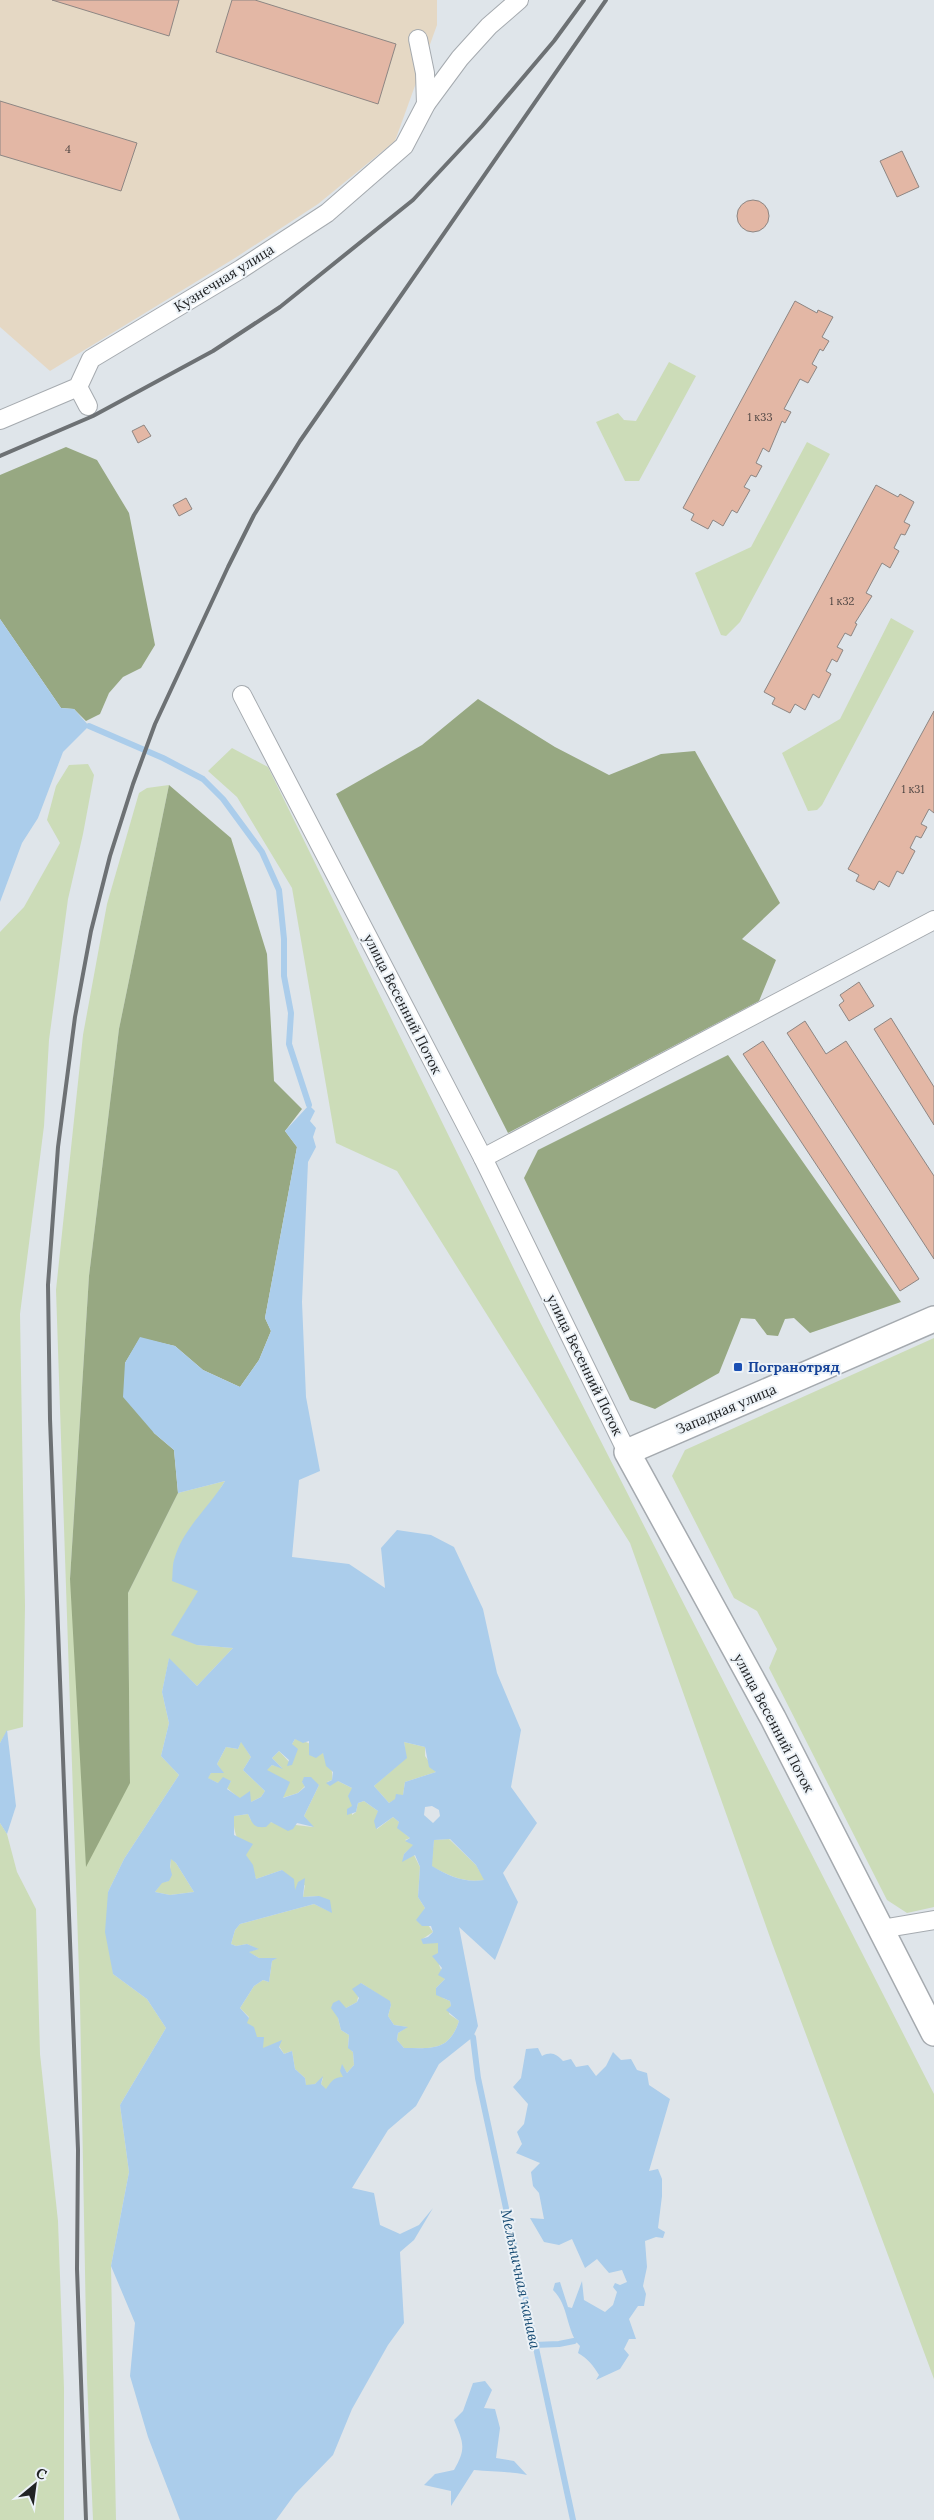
<svg xmlns="http://www.w3.org/2000/svg" width="934" height="2520" viewBox="0 0 934 2520" font-family="Lora,serif">
  <rect width="100%" height="100%" fill="#dfe5ea"/>
  <!-- industrial -->
  <polygon fill="#e5d8c4" points="0,0 437,0 437,25 395,141 318,204 235,258 50,371 0,327"/>
  <!-- green -->
  <g fill="#ccdcb8">
    <polygon points="669,362 696,376 639,481 625,481 596,422 618,413 624,420 636,421"/>
    <polygon points="807,442 830,454 740,622 726,636 721,635 695,573 751,547"/>
    <polygon points="891,618 914,631 822,805 817,810 808,811 782,753 840,719"/>
    <polygon points="232,748 268,767 539,1320 934,2094 934,2379 772,1943 630,1543 397,1171 336,1143 292,888 237,797 208,771"/>
    <polygon points="88,764 94,775 83,834 68,899 49,1040 44,1126 20,1314 25,1606 23,1727 7,1731 0,1743 0,932 24,907 60,843 47,820 56,786 69,765"/>
    <polygon points="169,785 119,1029 89,1276 70,1579 130,1783 128,1593 178,1493 225,1481 210,1505 198,1591 197,1645 233,1648 197,1686 169,1659 162,1692 169,1723 161,1756 179,1775 124,1859 108,1892 113,1974 147,1999 166,2028 120,2105 129,2172 111,2266 116,2520 93,2520 87,2379 80,2002 56,1290 83,1035 107,904 139,793 147,788"/>
    <polygon points="934,1338 934,1907 907,1913 887,1900 769,1668 777,1649 757,1611 734,1598 672,1476 685,1450"/>
    <path d="M295 1739C315 1742 335 1758 332 1780L327 1782 338 1781 352 1788V1815L356 1812 358 1803 364 1801 378 1811 377 1829 393 1817 399 1822 398 1828 410 1838 405 1840 414 1845 404 1854 403 1861 414 1855 420 1867 418 1897 425 1908 421 1915 433 1932 421 1940 439 1942V1965L445 1979 436 1988 443 1998 450 2001 451 2006 449 2014 459 2021C449 2052 431 2048 404 2048L397 2040 398 2033 407 2027 394 2025 388 2016 391 2005 390 2002 361 1983 357 2002 346 2008 338 2018 341 2030 349 2035 348 2047 353 2052 354 2065 347 2073 342 2065 344 2078 326 2090 321 2084 323 2078 315 2084 306 2086 305 2078 295 2069 292 2051 284 2054 279 2046 281 2041 262 2049 246 2023 249 2017 240 2008 254 1986 263 1980 269 1982 272 1961 276 1958H259L248 1952 258 1949 247 1944 236 1946 231 1944 235 1930 240 1924 314 1904 331 1912 319 1896 303 1897 305 1885 295 1891 282 1870 256 1879C250 1856 231 1840 234 1816L248 1814 251 1820 313 1827 304 1816 319 1785 302 1782 305 1786 298 1793 282 1798 266 1770 272 1765 282 1768 272 1758 279 1751 292 1765V1744Z"/>
    <polygon points="241,1741 251,1757 243,1770 265,1791 261,1797 251,1802 240,1799 227,1788 231,1781 218,1783 207,1778 211,1773 223,1773 217,1764 226,1747 238,1749"/>
    <polygon points="404,1742 425,1747 425,1756 436,1772 405,1782 403,1795 389,1803 374,1786 406,1758"/>
    <polygon points="0,1823 7,1834 17,1872 36,1909 40,2054 58,2221 64,2388 64,2520 0,2520"/>
    <path d="M449 1839 476 1865 485 1880C464 1883 449 1876 431 1866L434 1840Z"/>
    <polygon points="171,1858 176,1863 194,1892 170,1895 155,1892 162,1882 169,1881"/>
  </g>
  <!-- forest -->
  <g fill="#97a882">
    <polygon points="66,447 97,460 129,513 155,645 141,668 123,677 109,693 100,714 86,721 74,709 61,708 0,619 0,475"/>
    <polygon points="478,699 555,747 609,775 661,754 695,751 780,903 742,939 776,960 759,1001 508,1133 336,794 422,745"/>
    <polygon points="169,785 231,838 267,954 274,1081 302,1109 285,1131 297,1147 265,1318 271,1331 259,1360 240,1387 203,1370 175,1346 140,1338 125,1363 154,1433 174,1450 178,1493 128,1593 130,1783 86,1867 70,1579 89,1276 119,1029"/>
    <polygon points="728,1055 901,1302 810,1333 794,1318 785,1319 778,1336 767,1335 755,1319 741,1318 719,1373 655,1409 630,1400 524,1178 538,1150"/>
  </g>
  <!-- water -->
  <g fill="#abcdeb" fill-rule="evenodd">
    <polygon points="0,619 61,708 74,709 89,726 63,752 38,818 22,843 0,902"/>
    <path d="M309 1105 315 1111 310 1121 316 1128 313 1137 316 1147 308 1162 302 1302 306 1397 320 1471 299 1480 292 1557 349 1564 385 1588 381 1548 397 1530 431 1535 454 1547 483 1609 497 1673 521 1730 511 1787 537 1823 503 1873 518 1902 495 1960 459 1927 478 2026 473 2037 439 2064 416 2106 388 2130 352 2188 374 2193 380 2225 400 2234 419 2225 433 2208 414 2240 400 2252 404 2323 388 2345 352 2409 333 2455 295 2494 276 2520H180L148 2437 130 2376 135 2323 111 2266 129 2172 120 2105 166 2028 147 1999 113 1974 105 1932 108 1892 124 1859 179 1775 161 1756 169 1723 162 1692 169 1658 197 1686 233 1648 197 1645 171 1635 198 1591 172 1581C173 1573 172 1564 175 1557 183 1529 210 1506 225 1481L178 1493 174 1450 154 1433 123 1397 125 1363 140 1337 175 1346 203 1370 240 1387 259 1360 271 1331 265 1318 297 1147 285 1131ZM295 1739 303 1743 309 1741V1755L316 1758 323 1753 326 1766 333 1772 332 1780 326 1783 330 1786 338 1781 352 1788 348 1796 352 1806 347 1809V1815L356 1812 358 1803 364 1801 378 1811 374 1821 376 1829 393 1817 399 1822 397 1828 410 1838 405 1841 413 1845 404 1854 402 1862 415 1855 420 1867 418 1897 425 1908 416 1920 422 1926H431L433 1932 428 1937 421 1939 423 1944 438 1943V1953L432 1956 442 1968 438 1975 445 1979 436 1988V1995L450 2001 451 2006 446 2010 459 2021C449 2052 431 2048 404 2048L397 2040 398 2033 408 2027 394 2025 388 2016 391 2005 390 2001 361 1983 352 1989 359 1998 357 2002 346 2008 339 2000 333 2003 331 2008 338 2018 341 2030 349 2035 348 2048 353 2052 354 2065 347 2073 342 2064 340 2071 343 2077C333 2077 331 2082 326 2089L321 2084 323 2076 315 2084 306 2085 305 2078 295 2069 292 2051 284 2054 279 2047 282 2040 263 2048 264 2037H257L254 2027 247 2023 249 2018 240 2008 254 1986 263 1980 269 1982 272 1961 277 1958H259L249 1952 259 1949 247 1944 236 1946 231 1944 235 1930 240 1924 314 1904 332 1913 330 1900 319 1896 303 1897 305 1878 298 1882 295 1890 294 1879 282 1870 256 1879 253 1865 246 1855 253 1844 234 1835V1816L248 1814C253 1824 253 1828 266 1827L271 1822 288 1831 293 1829 297 1823 314 1827 304 1816 319 1785 311 1777H304L302 1782 305 1787 298 1793 283 1798 290 1782 267 1770 272 1765 283 1769 272 1758 279 1751 289 1760 287 1766 292 1765 298 1749 292 1744ZM241 1742 251 1757 243 1770 265 1791 261 1797 251 1802 250 1791 240 1798 227 1789 231 1781 223 1777 218 1783 208 1778 211 1773H224L217 1764 226 1747 238 1749ZM404 1742 425 1747 429 1767 436 1772 405 1782 403 1795 396 1794 395 1799 389 1803 374 1786 407 1758ZM432 1806 439 1810 440 1816 433 1823 424 1815 425 1807ZM450 1839 476 1865 484 1880C464 1883 448 1876 432 1866L434 1840ZM171 1859 176 1863 194 1892 170 1895 155 1892 162 1883 169 1881 172 1875 170 1867Z"/>
    <polygon points="7,1730 16,1806 7,1834 0,1823 0,1743"/>
    <path d="M538 2048 542 2056C552 2051 556 2054 563 2061L571 2059 576 2067 588 2065 596 2076 606 2066 613 2052 621 2060 631 2059 637 2070 647 2073 649 2085 670 2099 649 2171 658 2169 662 2179V2196L658 2228 665 2232 663 2238 656 2237 645 2241 647 2267 643 2286 646 2294 644 2306H638L629 2319 636 2339H629L624 2349 629 2355 620 2369 596 2380 599 2375C593 2365 588 2359 578 2353L580 2346C566 2332 569 2305 553 2290L555 2283 560 2282 568 2307 572 2308 582 2281 584 2300 605 2312 613 2305 617 2292 613 2287 615 2283 620 2285 627 2282 622 2270 609 2273 597 2259 585 2268 572 2239 559 2245 544 2242 530 2218 544 2219 539 2193 533 2186 531 2172 540 2163 516 2153 522 2144 517 2132 524 2124 528 2104 513 2087 521 2078 526 2049Z"/>
    <path d="M485 2381 492 2390 484 2408 495 2409 500 2428 496 2458 514 2461 527 2475C509 2471 492 2472 474 2470L451 2506V2491L424 2485 435 2474 454 2470C467 2448 463 2442 454 2420L463 2411 473 2383Z"/>
  </g>
  <g fill="none" stroke-linecap="round" stroke-linejoin="round">
    <!-- stream -->
    <g stroke="#abcdeb" stroke-width="6">
      <polyline points="89,726 163,758 203,779 223,799 262,852 279,890 284,939 284,976 291,1013 289,1044 309,1105"/>
      <polyline points="473,2037 478,2078 573,2520"/>
      <polyline points="534,2345 559,2344 574,2341"/>
    </g>
  </g>
  <!-- building -->
  <g fill="#e3b7a5" stroke="#8d8683">
    <polygon points="52,0 179,0 169,36"/>
    <polygon points="232,0 255,0 396,44 378,104 216,52"/>
    <polygon points="0,101 137,143 121,191 0,155"/>
    <polygon points="902,151 919,187 897,197 880,161"/>
    <circle cx="753" cy="216" r="16"/>
    <polygon points="795,301 817,313 818,310 833,317 822,337 829,341 823,351 820,349 812,364 817,367 808,383 800,379 784,409 791,412 785,423 782,421 769,452 763,448 756,463 762,466 756,477 751,475 744,487 750,490 737,513 732,510 723,526 713,520 708,529 691,520 694,514 683,508"/>
    <polygon points="144,425 151,436 138,443 132,431"/>
    <polygon points="876,485 898,497 900,494 914,502 904,522 910,525 905,535 901,534 894,548 899,551 890,568 882,563 866,593 872,596 855,623 857,624 851,636 845,633 837,647 843,650 837,662 832,659 826,671 831,674 819,698 813,694 805,710 795,704 790,713 772,704 775,698 764,692"/>
    <polygon points="186,498 192,509 179,516 173,505"/>
    <polygon points="934,711 934,813 929,809 921,824 927,827 921,838 916,836 910,848 915,851 903,874 897,871 889,887 879,881 874,890 856,881 859,875 848,869"/>
    <polygon points="859,982 874,1006 849,1021 839,1005 844,1001 840,995"/>
    <polygon points="891,1018 934,1087 934,1125 874,1029"/>
    <polygon points="805,1021 826,1054 846,1041 934,1176 934,1259 787,1033"/>
    <polygon points="763,1041 919,1279 900,1291 743,1054"/>
  </g>
  <g fill="none" stroke-linecap="round" stroke-linejoin="round">
    <!-- street casing -->
    <g stroke="#a5aaaf" stroke-width="20">
      <g id="street">
        <polyline points="418,39 425,73 426,104"/>
        <polyline points="78,387 88,406"/>
        <polyline points="0,420 78,387 91,359 241,269 327,213 404,146 426,104 460,58 489,26 519,0"/>
        <polyline points="242,695 483,1158 627,1452"/>
        <polyline points="483,1158 934,920"/>
        <polyline points="881,1929 934,1920"/>
      </g>
    </g>
    <!-- secondary casing -->
    <g stroke="#a5aaaf" stroke-width="28">
      <polyline id="secondary" points="934,1319 627,1452 773,1718 934,2033"/>
    </g>
    <!-- street -->
    <use href="#street" stroke="#fff" stroke-width="18"/>
    <!-- secondary -->
    <use href="#secondary" stroke="#fff" stroke-width="25"/>
    <!-- rail -->
    <g stroke="#6d7174" stroke-width="4">
      <polyline points="0,456 93,416 213,351 280,307 413,200 482,126 554,41 584,0"/>
      <polyline points="86,2520 77,2269 78,2150 50,1419 48,1285 58,1147 75,1017 91,931 110,856 133,784 155,724 228,567 254,515 300,441 606,0"/>
    </g>
  </g>
  <!-- markers -->
  <rect fill="#1a4fb4" stroke="#ecf2f7" stroke-width="2" x="733" y="1362" width="10" height="10" rx="2.5"/>
  <g text-anchor="middle" dominant-baseline="central" stroke-width="4" stroke-linejoin="round" paint-order="stroke">
    <!-- number labels -->
    <g font-size="11" fill="#524845">
      <text x="68" y="149">4</text>
      <text x="760" y="417">1 к33</text>
      <text x="842" y="601">1 к32</text>
      <text x="913" y="789">1 к31</text>
    </g>
    <!-- street labels -->
    <g font-size="14" fill="#212325" stroke="#ecf2f7">
      <text transform="translate(224 278) rotate(-32)">Кузнечная улица</text>
      <text transform="translate(403 1004) rotate(63)">улица Весенний Поток</text>
      <text transform="translate(585 1365) rotate(64)">улица Весенний Поток</text>
      <text transform="translate(726 1409) rotate(-23)">Западная улица</text>
      <text transform="translate(774 1723) rotate(62)">улица Весенний Поток</text>
    </g>
    <!-- transit labels -->
    <g font-size="14" font-weight="bold" fill="#164399" stroke="#ecf2f7" text-anchor="start">
      <text x="748" y="1367">Погранотряд</text>
    </g>
    <!-- water labels -->
    <g font-size="15" font-style="italic" fill="#184c74" stroke="#ecf2f7">
      <text transform="translate(521 2279) rotate(78)">Мельничная канава</text>
    </g>
  </g>
  <!-- north arrow -->
  <g transform="translate(35 2485) rotate(29)" stroke="#ecf2f7" stroke-width="4" paint-order="stroke">
  <path d="M0-4L9 19L0 12L-9 19Z" fill="#212325"/>
  <text y="-8" font-size="14" font-weight="bold" text-anchor="middle" fill="#212325">С</text>
  </g>
</svg>
